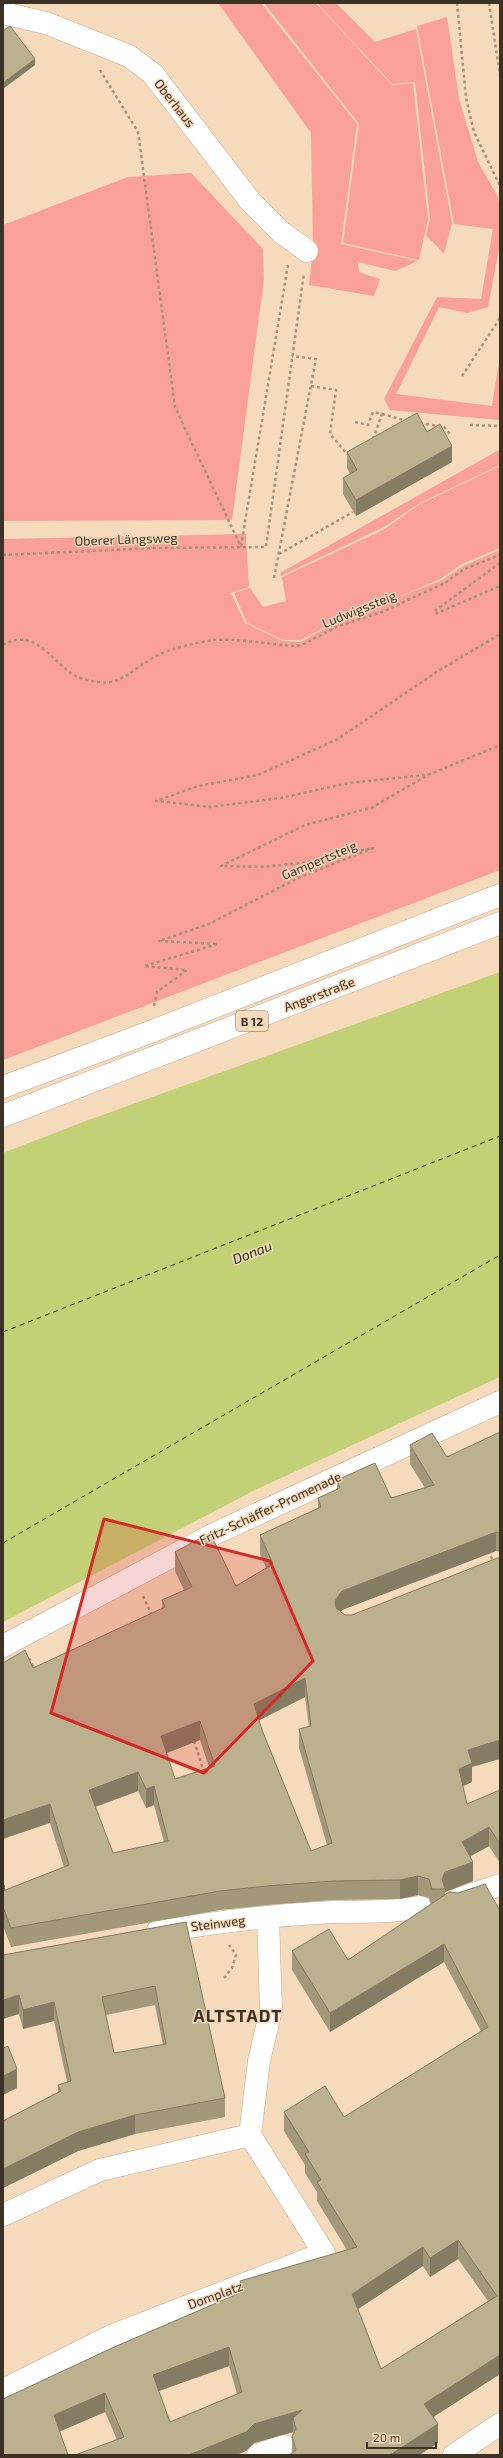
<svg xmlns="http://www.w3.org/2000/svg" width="503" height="2458" viewBox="0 0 503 2458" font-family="'Exo 2',sans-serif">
  <rect width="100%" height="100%" fill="#f5dabc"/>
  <!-- green -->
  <g fill="#f9a099">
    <polygon points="218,3 261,3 357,124 341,244 418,261 395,271 358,262 359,272 380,279 374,296 309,285 313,248 311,133"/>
    <polygon points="264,3 316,3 392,85 413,83 428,219 419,260 343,243 359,124"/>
    <polygon points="317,3 336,3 375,42 416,29 452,223 444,254 426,235 430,219 415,82 392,84"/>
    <polygon points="447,17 459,99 478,162 498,197 500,213 500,243 488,307 467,313 439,307 396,394 492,406 498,367 500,366 500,420 390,410 384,399 437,297 481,299 493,229 454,224 417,26"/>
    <polygon points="191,173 263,249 264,279 232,520 3,521 3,225 128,177"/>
    <polygon points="499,450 500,465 420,503 384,527 281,576 280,573"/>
    <polygon points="500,466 500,548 462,564 440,579 359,614 335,622 301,640 283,640 247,623 234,593 250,588 263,607 286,601 282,577 385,529 420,504"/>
    <polygon points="246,534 249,587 231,593 245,623 283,641 301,642 336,622 442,580 463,566 500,550 500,870 3,1060 3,539"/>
  </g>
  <!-- water -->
  <polygon fill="#c3d176" points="500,972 500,1377 255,1490 3,1622 3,1153 83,1122"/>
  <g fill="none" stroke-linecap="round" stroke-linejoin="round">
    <!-- ferry -->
    <g stroke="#282d05" stroke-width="1" stroke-dasharray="5 4" stroke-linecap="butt">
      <polyline points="3,1332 500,1136"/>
      <polyline points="3,1543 500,1255"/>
    </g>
    <!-- minor casing -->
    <g stroke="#c4aa8d" stroke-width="23">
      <g id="minor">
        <polyline points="3,13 46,23 129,56 153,74 250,201 281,232 307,251"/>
        <polyline points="3,1646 214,1534 500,1402"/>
        <polyline points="459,1899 500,1885"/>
        <path d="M157 1932C215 1922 274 1915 333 1912 362 1911 391 1913 420 1907"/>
        <polyline points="3,2215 100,2170 250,2135"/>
        <polyline points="3,2390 111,2336 324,2253 250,2135 259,2061 271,2010 268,1917"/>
        <polyline points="258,2455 284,2446"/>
      </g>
    </g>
    <!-- major casing -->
    <g stroke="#c4aa8d" stroke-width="23">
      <g id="major">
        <polyline points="3,1087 150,1032 500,895"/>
        <polyline points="3,1116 500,923"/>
        <polyline points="454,2455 500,2424"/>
      </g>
    </g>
    <!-- path -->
    <g stroke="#a6937c" stroke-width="2.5" stroke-dasharray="3 3" stroke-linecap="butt">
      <polyline points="457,3 466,98 474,132 500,186"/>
      <polyline points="489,3 500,75"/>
      <polyline points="100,70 138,132 175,407 241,547"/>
      <polyline points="462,376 500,318"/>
      <polyline points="311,386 336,390 330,434 348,455"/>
      <polyline points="382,414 407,421"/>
      <polyline points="355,422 368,425 373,412 382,414 373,439"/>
      <polyline points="420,423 444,427 450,434"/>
      <polyline points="470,425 500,426"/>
      <polyline points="241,546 288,265"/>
      <polyline points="279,554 353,512"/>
      <polyline points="3,555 153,548 266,547 304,273"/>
      <polyline points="500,563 436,610 435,614 500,586"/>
      <polyline points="274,578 316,359 292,356"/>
      <path d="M3 645C39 624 55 671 83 679 118 689 123 676 151 659 169 648 194 643 214 640 235 638 274 645 296 646L304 644 338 626 382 612 445 583 464 569 500 555"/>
      <polyline points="425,775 349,783 280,798 211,807 156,801 198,786 258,775 338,739 435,673 500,634"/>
      <polyline points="154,1006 157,992 187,970 144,966 218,944 159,941 209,924 298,878 373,848 301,863 261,867 221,866 305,825 371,808 428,775 500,745"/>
      <polyline points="488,1551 494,1562"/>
      <polyline points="143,1596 152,1615"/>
      <polyline points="29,1658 35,1670"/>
      <polyline points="194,1741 204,1772"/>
      <polyline points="224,1978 232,1968 236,1955 229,1945"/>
    </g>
    <!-- minor -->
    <use href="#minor" stroke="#fff" stroke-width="22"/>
    <!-- major -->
    <use href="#major" stroke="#fff" stroke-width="22"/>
  </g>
  <!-- wall -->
  <g fill="#a2987a" fill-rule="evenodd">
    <polygon points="427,432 452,462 356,516 343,494 343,478 350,474 347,468 347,452"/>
    <path d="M500 1432V1552L496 1551 342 1610 341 1612 472 1767V1782L463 1786 467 1804 500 1790V1863L489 1846 470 1856 473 1881 445 1892V1895L500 1911V2374L433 2417 438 2443 419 2455H289L292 2453V2436L293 2435V2432L254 2443 246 2451 117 2440 105 2412 3 2455 240 2293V2281L347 2250 317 2201V2192L305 2173V2165L284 2131V2112L344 2117 481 2031 444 1962 330 2032 292 1970V1951L348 1960 431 1904 429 1898 418 1895 400 1899 333 1900 267 1905 220 1910 11 1947 3 1926V1881L5 1890 64 1867 50 1823 33 1668 162 1609V1600L184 1590 175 1571V1552L236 1586 266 1568 260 1554V1535L318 1508V1498L337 1490V1480L391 1498 425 1488 410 1464V1445L447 1457ZM305 1697 309 1727 299 1729V1748L327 1845 311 1851 262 1730 259 1720ZM200 1740 209 1767 175 1779 167 1753ZM138 1791 146 1808 154 1805 164 1842 113 1853 95 1807ZM458 2259 488 2301 381 2369 358 2309 423 2266 430 2277ZM229 2366 237 2394 170 2422 159 2391Z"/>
    <path d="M186 1922 225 2098V2117L135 2134 78 2151 3 2188V2121L58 2092V2085L67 2082 54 2021 23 2029 3 1955ZM155 2005 163 2045 114 2053 106 2015Z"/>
  </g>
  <!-- shaded-wall -->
  <g fill="#847c63">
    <polygon points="35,59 35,65 3,89 3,83"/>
    <polygon points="452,446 452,462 356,516 356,500"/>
    <polygon points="496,1532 496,1551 342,1610 335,1620 335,1601 342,1591"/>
    <polygon points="305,1678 305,1697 254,1723 254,1704"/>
    <polygon points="200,1721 200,1740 161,1755 161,1736"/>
    <polygon points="500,1740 500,1759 472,1767 472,1782 459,1788 459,1769 468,1750"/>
    <polygon points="138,1772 138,1791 89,1809 89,1790"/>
    <polygon points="154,1786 154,1805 146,1808 146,1789"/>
    <polygon points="50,1804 50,1823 3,1839 3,1820"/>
    <polygon points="489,1827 489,1846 462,1861 462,1842"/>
    <polygon points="473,1862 473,1881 445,1892 445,1889 442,1879 445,1872"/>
    <polygon points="418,1876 418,1895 400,1899 400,1880"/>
    <rect x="3" y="1885" width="2" height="19"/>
    <polygon points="444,1944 444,1962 330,2032 330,2013"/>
    <polygon points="19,1995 19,2014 3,2019 3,2000"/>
    <polygon points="54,2002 54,2021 23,2029 23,2010"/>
    <polygon points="17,2069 17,2088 3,2095 3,2076"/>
    <polygon points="135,2115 135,2134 78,2151 3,2188 3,2169 78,2132"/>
    <polygon points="458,2240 458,2259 430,2277 430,2258"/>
    <polygon points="423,2247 423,2266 352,2313 352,2294"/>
    <polygon points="229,2347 229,2366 153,2393 153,2375"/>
    <polygon points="500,2355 500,2374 424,2423 424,2404"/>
    <polygon points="105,2393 105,2412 54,2434 54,2415"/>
    <polygon points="302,2410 296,2429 293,2418 293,2432 254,2443 246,2451 237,2455 189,2455 254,2424"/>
    <polygon points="438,2424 438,2443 419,2455 390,2455"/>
  </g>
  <!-- building -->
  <g fill="#bcb18e" stroke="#847c63" fill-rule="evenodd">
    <polygon points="10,26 35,59 3,83 3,31"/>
    <polygon points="417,413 427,432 440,424 452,446 356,500 343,478 357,470 347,452"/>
    <path d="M500 1432V1533L496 1532 342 1591 335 1601 336 1608 345 1615H352L500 1557V1740L468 1750 472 1763 459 1769 467 1804 500 1790V1844L489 1827 462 1842 473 1862 445 1872 442 1879 445 1889H432L429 1879 418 1876 400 1880 333 1881 267 1886 220 1891 11 1928 3 1907V1891L69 1865 50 1804 3 1820V1663L25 1650 33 1668 165 1607 162 1600 192 1587 175 1552 210 1533 236 1586 273 1564 260 1535 321 1507 318 1498 340 1488 337 1480 375 1463 391 1498 434 1485 410 1445 432 1433 447 1457ZM305 1678 311 1726 299 1729 332 1843 311 1851 262 1730 254 1704ZM200 1721 215 1766 175 1779 161 1736ZM138 1772 146 1789 154 1786 168 1841 113 1853 89 1790Z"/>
    <path d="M485 1884 500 1911V2355L424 2404 438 2424 390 2455H289L296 2450 292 2436 296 2429 293 2418 302 2410 254 2424 246 2432 189 2455H75L124 2437 105 2393 54 2415 68 2455H3V2399L112 2348 244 2291 240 2281 357 2247 317 2182 321 2180 305 2154 309 2152 284 2112 325 2086 344 2117 488 2027 444 1944 330 2013 292 1951 329 1929 348 1960 449 1892 458 1893ZM458 2240 497 2296 381 2369 352 2294 423 2247 430 2258ZM229 2347 242 2392 170 2422 153 2375Z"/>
    <path d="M186 1922 225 2098 135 2115 78 2132 3 2169V2121L61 2091 58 2085 71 2081 54 2002 23 2010 19 1995 3 2000V1955ZM155 1986 166 2044 114 2053 102 1997Z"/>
    <polygon points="8,2046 17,2069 3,2076 3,2048"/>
  </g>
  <!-- marked area -->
  <path fill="#d62828" fill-opacity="0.2" stroke="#d62828" stroke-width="3" stroke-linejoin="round" d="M104 1519 270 1561 313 1661 204 1773 51 1713Z"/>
  <g text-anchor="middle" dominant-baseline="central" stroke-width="3" stroke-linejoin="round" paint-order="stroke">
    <!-- shield labels -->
    <rect fill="#f5dabc" stroke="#736452" stroke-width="1" x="236" y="1011" width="32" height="20" rx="3"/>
    <g font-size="12" font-weight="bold" fill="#3b3125">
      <text x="252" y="1021">B 12</text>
    </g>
    <!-- street labels -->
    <g font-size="13" fill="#3b3125" stroke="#f5dabc">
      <text transform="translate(175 103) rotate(52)">Oberhaus</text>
      <text transform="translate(126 539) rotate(-2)">Oberer Längsweg</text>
      <text transform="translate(359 609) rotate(-22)">Ludwigssteig</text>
      <text transform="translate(319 860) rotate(-23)">Gampertsteig</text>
      <text transform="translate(319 994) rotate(-21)">Angerstraße</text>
      <text transform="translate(270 1508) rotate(-25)">Fritz-Schäffer-Promenade</text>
      <text transform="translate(218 1923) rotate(-7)">Steinweg</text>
      <text transform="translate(215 2295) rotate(-20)">Domplatz</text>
    </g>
    <!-- water labels -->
    <g font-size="14" font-style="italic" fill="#282d05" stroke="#f5dabc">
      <text transform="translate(252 1252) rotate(-21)">Donau</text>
    </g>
    <!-- district labels -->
    <g font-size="17" font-weight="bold" letter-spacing="1" fill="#3b3125" stroke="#f5dabc">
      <text x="238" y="2015">ALTSTADT</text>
    </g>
  </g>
  <!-- border -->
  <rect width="503" height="2458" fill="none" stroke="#3b3125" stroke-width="8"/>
  <!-- scale -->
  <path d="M367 2442v6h69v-6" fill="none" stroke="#3b3125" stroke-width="2"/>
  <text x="373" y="2442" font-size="12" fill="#3b3125" stroke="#f5dabc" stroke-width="3" paint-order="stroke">20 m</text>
</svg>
